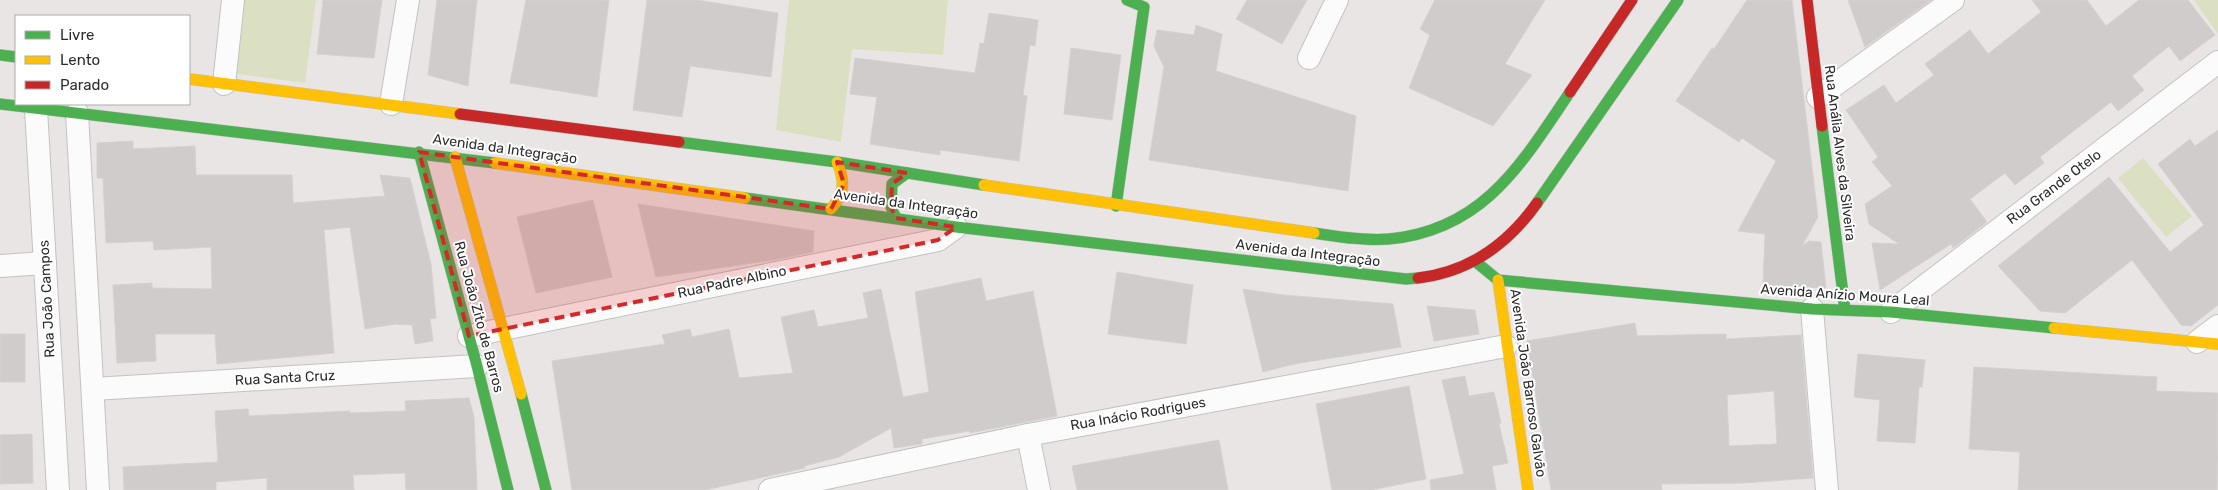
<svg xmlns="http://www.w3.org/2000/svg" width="2218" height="490" viewBox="0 0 2218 490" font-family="Rubik,sans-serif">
  <rect width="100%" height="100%" fill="#eae5e5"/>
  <!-- green -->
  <g fill="#dbe0c2">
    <polygon points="243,0 316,0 305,83 236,74"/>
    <polygon points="789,0 948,0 943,55 852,49 841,142 776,130"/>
    <polygon points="2194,0 2218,0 2218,34"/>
    <polygon points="2143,158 2192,216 2166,237 2118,178"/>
  </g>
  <!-- building -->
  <g fill="#cfcccb" stroke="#d5d1d1" fill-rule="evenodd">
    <polygon points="323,0 382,0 374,58 317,54"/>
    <polygon points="437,0 477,0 468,86 428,75"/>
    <polygon points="526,0 609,0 597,97 510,83"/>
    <polygon points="647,0 697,0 778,13 771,77 690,66 682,117 633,110"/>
    <polygon points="1247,0 1307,0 1282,44 1236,19"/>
    <polygon points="1435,0 1545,0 1505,64 1532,75 1493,126 1409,88 1430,35 1420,29"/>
    <polygon points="1747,0 1792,0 1818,217 1802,246 1809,241 1821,242 1826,288 1763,286 1765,234 1738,231 1776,161 1742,138 1739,142 1676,101 1712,48 1714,49"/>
    <polygon points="1848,0 1931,0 1865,47"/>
    <polygon points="2032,0 2087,0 2106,26 2139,0 2188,0 2215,35 2180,61 2169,46 2132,76 2144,90 2118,111 2111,102 2040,157 2044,163 2015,185 2005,173 1970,199 1987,222 1953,248 1951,244 1880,290 1872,243 1899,244 1869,224 1865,204 1892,186 1872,162 1878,157 1846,110 1884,85 1896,103 1934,75 1925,64 1970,30 1988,54 2041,12"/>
    <polygon points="989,13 1038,20 1035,46 1030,45 1023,95 1027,96 1019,161 940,150 940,155 870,144 877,97 850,94 855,58 975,73 980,43 984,44"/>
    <polygon points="1196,25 1222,34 1216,71 1356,116 1348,191 1149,160 1164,67 1154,46 1157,30 1194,35"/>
    <polygon points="1071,48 1121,55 1112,120 1064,114"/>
    <polygon points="2218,130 2218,305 2191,326 2181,325 2132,260 2065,313 2040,311 1998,266 2109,177 2170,252 2204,225 2158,164 2190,139 2195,146"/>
    <polygon points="133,141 133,149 195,146 196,175 292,175 293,203 385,196 380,175 410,178 431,264 436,318 430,319 433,341 415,344 412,325 395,324 365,329 350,227 324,230 334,353 217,364 215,334 155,334 156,361 117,363 113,285 152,283 152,288 212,289 211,247 154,250 153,241 106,243 103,178 97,178 97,143"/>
    <polygon points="593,200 612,277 536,293 517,217"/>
    <polygon points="638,204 814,231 813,252 774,260 656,277"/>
    <polygon points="1117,272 1193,285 1186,344 1108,334"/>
    <polygon points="981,278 986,301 1033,291 1057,416 970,433 969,431 922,439 922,444 894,448 891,428 839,457 804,466 805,468 705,490 572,490 552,361 665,344 662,335 690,329 692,337 729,329 739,378 793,373 781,317 814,310 818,327 868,318 863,293 881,289 903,397 929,392 915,292"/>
    <polygon points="1243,289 1283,295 1393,304 1401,347 1294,364 1263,372"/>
    <polygon points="1427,306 1475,310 1479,334 1434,341"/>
    <path d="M1635 323 1637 336 1726 334V339L1801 335 1813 478 1743 483 1661 484 1662 490H1551L1527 341ZM1774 391 1777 444 1729 446 1727 395Z"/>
    <rect x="0" y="334" width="25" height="48"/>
    <polygon points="1858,354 1925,360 1922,387 1919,387 1915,443 1877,441 1880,400 1854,397"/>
    <polygon points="1974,367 2157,377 2156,391 2218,393 2217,490 2018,490 2020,452 1969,449"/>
    <polygon points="1465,376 1469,396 1494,392 1501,423 1499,424 1508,463 1492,466 1496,490 1431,490 1430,480 1464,474 1442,380"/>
    <polygon points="1409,386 1426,479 1371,490 1332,490 1316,404"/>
    <polygon points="469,398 474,417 477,490 406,490 405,473 353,475 354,490 267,490 267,478 216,482 216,490 124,490 123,467 218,462 215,411 248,409 249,416 350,411 350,413 406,411 405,401"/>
    <polygon points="32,434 33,483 0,484 0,435"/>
    <polygon points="1219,440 1228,490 1077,490 1072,466"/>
  </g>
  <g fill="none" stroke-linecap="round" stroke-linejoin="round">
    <!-- street casing -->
    <g stroke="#c3c2c2" stroke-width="24">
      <g id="street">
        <polyline points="1309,58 1337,0"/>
        <polyline points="224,84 233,0"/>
        <polyline points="1818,97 1953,0"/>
        <polyline points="391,104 408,0"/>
        <polyline points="36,109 58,490"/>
        <polyline points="77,113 98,490"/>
        <polyline points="0,266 45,263"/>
        <polyline points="1812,309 1827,490"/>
        <polyline points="1891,312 2218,62"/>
        <polyline points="469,336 938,240 956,227"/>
        <polyline points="2197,342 2218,326"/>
        <polyline points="93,389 477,366"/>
        <polyline points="1028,435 1039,490"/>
        <polyline points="770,490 1028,435 1506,346"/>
      </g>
    </g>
    <!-- fast casing -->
    <g stroke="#c3c2c2" stroke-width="12">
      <g id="fast">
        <polyline points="0,55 16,57"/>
        <polyline points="0,104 495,163"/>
        <polyline points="1822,126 1845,310"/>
        <polyline points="679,142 837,162 984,185"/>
        <polyline points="419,152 477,366 508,490"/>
        <polyline points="745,198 956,227 1406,279 1418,278"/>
        <polyline points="1537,203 1678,0"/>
        <polyline points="1116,206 1144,7 1127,0"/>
        <polyline points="896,218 891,207 892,184 907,173"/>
        <path d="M1314 233C1338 237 1365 241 1389 239 1484 230 1522 163 1570 92"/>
        <polyline points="1476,262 1498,280 1812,309 1891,312 2054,328"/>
        <polyline points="521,394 546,490"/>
      </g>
    </g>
    <!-- slow casing -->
    <g stroke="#c3c2c2" stroke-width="12">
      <g id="slow">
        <polyline points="189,79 460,114"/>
        <polyline points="455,157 521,394"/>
        <polyline points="495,163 745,198"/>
        <polyline points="984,185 1314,233"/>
        <path d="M831 209C845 193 845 181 837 162"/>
        <polyline points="1498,280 1528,490"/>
        <polyline points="2054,328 2218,344"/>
      </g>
    </g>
    <!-- jam casing -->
    <g stroke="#c3c2c2" stroke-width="12">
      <g id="jam">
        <polyline points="1807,0 1822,126"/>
        <polyline points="1570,92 1632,0"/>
        <polyline points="460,114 679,142"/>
        <path d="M1418 278C1469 272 1508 244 1537 203"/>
      </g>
    </g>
    <!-- street -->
    <use href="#street" stroke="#fcfbfb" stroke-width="22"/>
    <!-- fast -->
    <use href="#fast" stroke="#4caf50" stroke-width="11"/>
    <!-- slow -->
    <use href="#slow" stroke="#ffc107" stroke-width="11"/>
    <!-- jam -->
    <use href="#jam" stroke="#c62828" stroke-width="11"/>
  </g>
  <!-- marked area -->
  <path fill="#d62828" fill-opacity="0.2" stroke="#d62828" stroke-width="4" stroke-dasharray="10 6" stroke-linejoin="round" d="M419 152 831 209 844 184 837 162 907 173 892 184 891 207 896 218 956 227 938 240 469 336Z"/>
  <g text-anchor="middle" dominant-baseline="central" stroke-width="4" stroke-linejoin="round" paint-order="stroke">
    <!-- street labels -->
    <g font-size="14" fill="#2d2d2d" stroke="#fff">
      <text transform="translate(505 149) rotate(8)">Avenida da Integração</text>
      <text transform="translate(1840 153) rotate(83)">Rua Anália Alves da Silveira</text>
      <text transform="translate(2054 187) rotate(-37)">Rua Grande Otelo</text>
      <text transform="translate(906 204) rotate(8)">Avenida da Integração</text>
      <text transform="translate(1308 253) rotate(7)">Avenida da Integração</text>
      <text transform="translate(732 282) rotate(-12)">Rua Padre Albino</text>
      <text transform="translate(1845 295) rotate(4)">Avenida Anízio Moura Leal</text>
      <text transform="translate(47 299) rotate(-93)">Rua João Campos</text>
      <text transform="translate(479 317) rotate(75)">Rua João Zito de Barros</text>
      <text transform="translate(285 378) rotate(-3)">Rua Santa Cruz</text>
      <text transform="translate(1528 383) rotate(82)">Avenida João Barroso Galvão</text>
      <text transform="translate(1138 414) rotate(-10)">Rua Inácio Rodrigues</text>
    </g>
  </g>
  <!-- legend -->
  <rect x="15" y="15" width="175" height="90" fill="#ffffff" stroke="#ababab"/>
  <rect x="25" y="31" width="25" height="8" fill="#4caf50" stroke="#ababab"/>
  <text x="60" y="40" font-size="15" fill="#2d2d2d">Livre</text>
  <rect x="25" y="56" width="25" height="8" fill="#ffc107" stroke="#ababab"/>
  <text x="60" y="65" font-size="15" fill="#2d2d2d">Lento</text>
  <rect x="25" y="81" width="25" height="8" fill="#c62828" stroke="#ababab"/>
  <text x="60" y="90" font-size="15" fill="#2d2d2d">Parado</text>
</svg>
